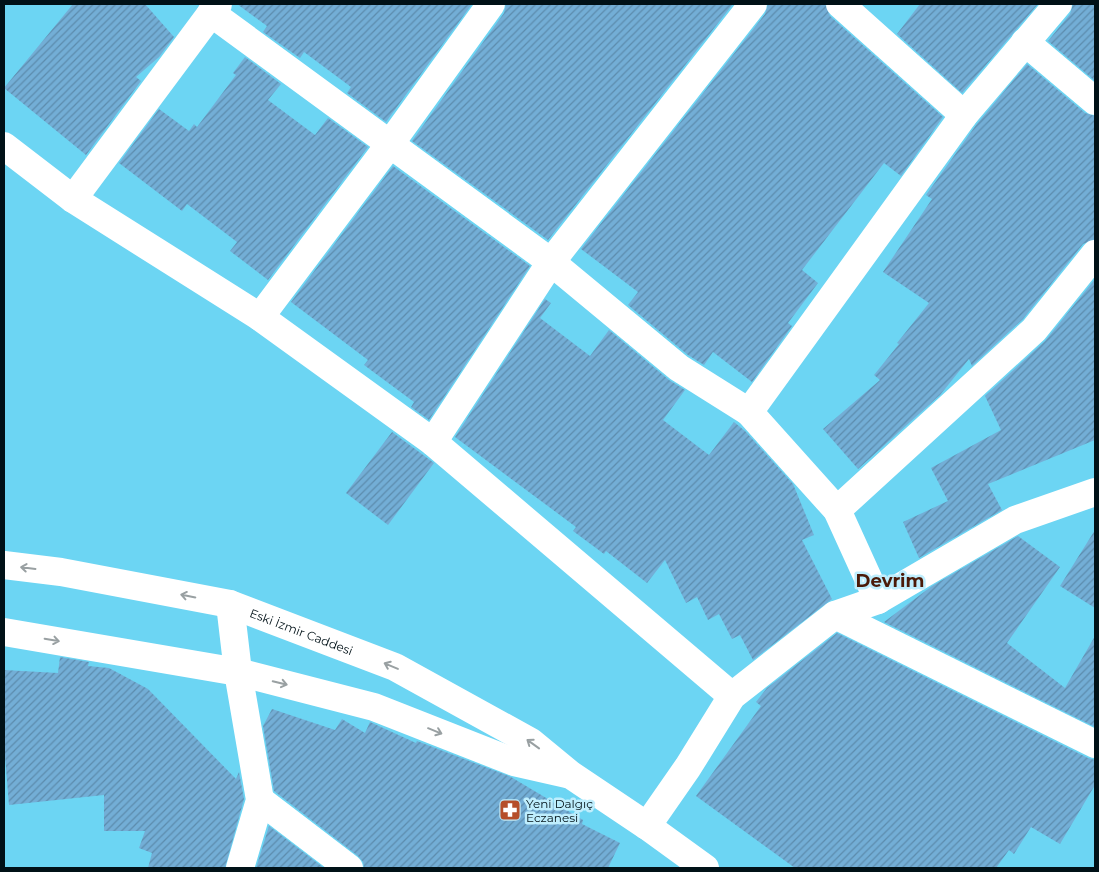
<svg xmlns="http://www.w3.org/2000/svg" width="1099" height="872" viewBox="0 0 1099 872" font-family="Montserrat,sans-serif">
  <defs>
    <pattern id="building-hatch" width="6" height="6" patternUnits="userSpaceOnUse" patternTransform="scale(1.25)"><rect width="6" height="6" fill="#73aed6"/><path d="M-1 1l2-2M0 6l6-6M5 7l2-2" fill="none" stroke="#5c8cad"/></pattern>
  </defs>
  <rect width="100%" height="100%" fill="#6cd5f3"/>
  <!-- building -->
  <g fill="url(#building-hatch)">
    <polygon points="73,4 145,4 174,37 159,57 136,77 141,81 86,155 4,88"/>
    <polygon points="237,4 472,4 386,122 347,93 351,87 304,52 300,58 263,32 267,26"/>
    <polygon points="506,4 733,4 548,240 412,141 504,13"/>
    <polygon points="768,4 825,4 830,16 943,117 901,176 884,163 802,270 818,283 788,323 792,326 752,382 713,352 704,365 688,355 628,305 638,292 581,249 765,14"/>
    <polygon points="920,4 1038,4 962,93 897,34"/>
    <polygon points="1073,4 1095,4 1095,81 1048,41 1070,14"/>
    <polygon points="245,57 281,84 268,100 315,135 328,118 368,147 268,280 230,251 237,242 187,204 182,211 119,163 159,109 189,131 194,124 197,127 236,75 233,73"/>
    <polygon points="1027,64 1085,113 1095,116 1095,239 1083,244 1023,319 972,366 969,359 940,395 858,469 823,429 880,380 874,375 899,344 897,343 929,303 883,272 932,199 926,195 976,125"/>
    <polygon points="393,166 530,266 429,420 411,407 414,402 364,365 368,360 291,302"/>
    <polygon points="1095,279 1095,440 988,484 1002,510 919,558 903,522 948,501 931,468 1001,430 985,396 1045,341"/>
    <polygon points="545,299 551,303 540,318 590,356 609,330 669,380 685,390 663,420 709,455 734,422 745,431 793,484 814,535 802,540 832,599 753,660 740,635 732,639 719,614 708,620 697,597 686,603 665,560 647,583 606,551 604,554 573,531 576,527 455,437"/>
    <polygon points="392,432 434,463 388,525 346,493"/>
    <polygon points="1095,530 1095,608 1060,586"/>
    <polygon points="1018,536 1060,567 1007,643 1065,688 1095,636 1095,727 884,622 932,586"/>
    <polygon points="837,633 1088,758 1095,760 1095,785 1060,844 1031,827 1014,854 1009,850 996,868 795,868 696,796 761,706 756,702 767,688"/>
    <polygon points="60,657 89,662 88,666 109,668 148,689 236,779 239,772 244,799 225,868 148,868 152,853 139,848 145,831 104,831 104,795 9,805 4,744 4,670 58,673"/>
    <polygon points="272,709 335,730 342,719 365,733 370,722 416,743 417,741 511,777 583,820 582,824 620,843 608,868 364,868 363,862 358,856 274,791 263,726"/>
    <polygon points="269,826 324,868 256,868"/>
  </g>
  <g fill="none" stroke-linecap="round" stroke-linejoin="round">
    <!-- minor -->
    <g stroke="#fff" stroke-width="28">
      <polyline points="840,4 964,115"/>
      <polyline points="211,13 551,262 679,368 749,412 837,510 878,600"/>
      <polyline points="1025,42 1095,101"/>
      <polyline points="4,146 73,199 260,317 433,442 732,696"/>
      <polyline points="73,199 218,4"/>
      <polyline points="260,317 390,144 491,4"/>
      <polyline points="749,412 964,115 1058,4"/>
      <polyline points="433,442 551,262 753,4"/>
      <polyline points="837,510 1034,330 1095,254"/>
      <polyline points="230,604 238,672 260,800 240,868"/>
      <polyline points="835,615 1095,744"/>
      <polyline points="260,800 349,868"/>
      <polyline points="647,826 688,767 732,696 835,615 878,600 1015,520 1095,492"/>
    </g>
    <!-- major -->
    <g stroke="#fff" stroke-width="28">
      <path id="s1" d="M4 565 61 572 230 604 395 667 531 742 571 775 647 826 705 868"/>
      <polyline points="4,632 238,672 374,707 514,762 567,774"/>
    </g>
  </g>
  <!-- one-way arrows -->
  <defs><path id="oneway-shaft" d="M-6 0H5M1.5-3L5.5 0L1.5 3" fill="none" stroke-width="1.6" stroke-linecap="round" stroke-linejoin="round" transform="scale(1.25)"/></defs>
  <g stroke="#99a0a2">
    <use href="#oneway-shaft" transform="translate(28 568) rotate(-173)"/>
    <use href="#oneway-shaft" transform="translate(188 596) rotate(-169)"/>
    <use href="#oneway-shaft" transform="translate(52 640) rotate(10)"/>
    <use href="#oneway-shaft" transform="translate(391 666) rotate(-157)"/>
    <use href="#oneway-shaft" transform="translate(280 683) rotate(14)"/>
    <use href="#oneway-shaft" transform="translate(435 731) rotate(22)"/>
    <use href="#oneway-shaft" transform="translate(533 744) rotate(-144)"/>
  </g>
  <!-- icons -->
  <defs>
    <g id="pharmacy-square" transform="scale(1.125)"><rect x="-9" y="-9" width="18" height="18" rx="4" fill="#b64e29" stroke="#bfeefd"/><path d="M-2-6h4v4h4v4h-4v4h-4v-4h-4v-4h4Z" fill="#fff"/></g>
  </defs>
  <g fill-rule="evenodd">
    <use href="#pharmacy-square" x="510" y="810"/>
  </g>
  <g text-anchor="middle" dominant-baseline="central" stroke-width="5" stroke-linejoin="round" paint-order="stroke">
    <!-- street labels -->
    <g font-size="12" fill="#001117" stroke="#bfeefd">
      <text stroke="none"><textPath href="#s1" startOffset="306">Eski İzmir Caddesi</textPath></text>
    </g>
    <!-- poi labels -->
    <g font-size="12" fill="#001117" stroke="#bfeefd" text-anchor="start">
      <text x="526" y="803">Yeni Dalgıç<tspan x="526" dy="14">Eczanesi</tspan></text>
    </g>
    <!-- district labels -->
    <g font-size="18" font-weight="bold" fill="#4b1a08" stroke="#bfeefd">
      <text x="890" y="581">Devrim</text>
    </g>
  </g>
  <!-- border -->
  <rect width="1099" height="872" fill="none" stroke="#001117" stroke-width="10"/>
</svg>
